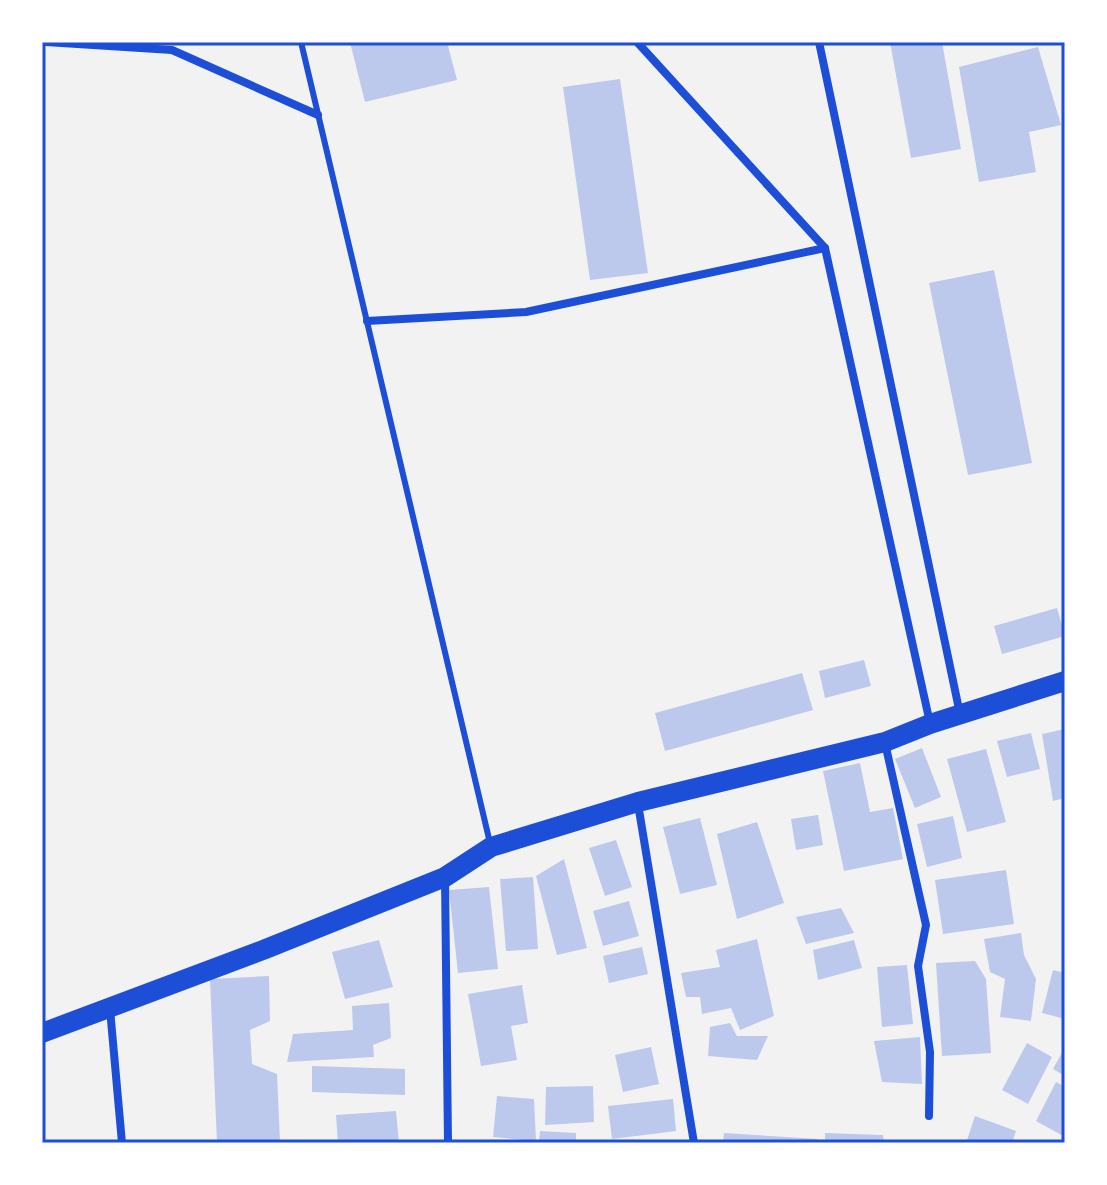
<svg xmlns="http://www.w3.org/2000/svg" width="1107" height="1185" viewBox="0 0 1107 1185" font-family="'Roboto Serif',serif">
  <rect width="100%" height="100%" fill="#f2f2f2"/>
  <!-- building -->
  <g fill="#bdc9ec">
    <polygon points="350,42 447,42 457,80 365,102"/>
    <polygon points="890,42 942,42 961,149 911,158"/>
    <polygon points="1038,47 1061,125 1029,132 1036,172 979,182 959,67"/>
    <polygon points="620,79 648,273 590,280 563,87"/>
    <polygon points="994,270 1032,463 968,475 929,283"/>
    <polygon points="1057,608 1065,636 1002,654 994,626"/>
    <polygon points="864,660 871,686 825,698 819,671"/>
    <polygon points="802,673 813,710 665,751 655,713"/>
    <polygon points="1065,729 1065,798 1053,801 1042,734"/>
    <polygon points="1031,733 1040,769 1007,777 997,741"/>
    <polygon points="922,748 941,797 915,808 895,759"/>
    <polygon points="986,749 1006,822 967,832 947,759"/>
    <polygon points="860,763 870,812 893,808 903,859 844,871 823,771"/>
    <polygon points="818,815 823,845 796,850 791,819"/>
    <polygon points="953,816 962,858 927,867 917,824"/>
    <polygon points="700,818 717,885 680,894 663,827"/>
    <polygon points="757,822 784,903 737,919 717,834"/>
    <polygon points="616,840 632,887 605,896 589,848"/>
    <polygon points="564,859 587,948 557,955 536,876"/>
    <polygon points="1006,870 1014,924 943,934 935,880"/>
    <polygon points="533,877 538,949 506,951 500,879"/>
    <polygon points="489,887 498,969 458,973 449,890"/>
    <polygon points="629,901 639,936 603,946 593,911"/>
    <polygon points="841,908 854,933 806,944 796,917"/>
    <polygon points="1021,933 1024,955 1036,979 1031,1021 1000,1017 1005,979 990,972 984,939"/>
    <polygon points="757,939 774,1016 740,1030 731,1008 702,1014 700,997 686,997 681,973 720,967 716,950"/>
    <polygon points="379,940 393,987 345,999 332,952"/>
    <polygon points="854,940 862,968 818,980 813,950"/>
    <polygon points="642,947 648,974 609,983 603,956"/>
    <polygon points="975,961 986,979 991,1053 942,1056 936,963"/>
    <polygon points="907,965 913,1024 882,1027 877,967"/>
    <polygon points="1053,970 1065,973 1065,1019 1042,1013"/>
    <polygon points="269,976 270,1021 250,1030 252,1064 277,1074 280,1142 217,1143 210,979"/>
    <polygon points="522,985 528,1023 511,1026 517,1060 481,1066 468,994"/>
    <polygon points="389,1003 391,1038 373,1045 374,1057 287,1062 293,1034 353,1030 352,1006"/>
    <polygon points="730,1023 737,1036 768,1036 757,1060 708,1056 710,1027"/>
    <polygon points="920,1037 922,1084 882,1082 874,1041"/>
    <polygon points="1027,1043 1052,1057 1028,1104 1002,1090"/>
    <polygon points="651,1047 659,1084 623,1092 615,1055"/>
    <polygon points="1065,1047 1065,1076 1053,1069"/>
    <polygon points="312,1066 405,1069 405,1095 312,1092"/>
    <polygon points="1056,1082 1065,1087 1065,1137 1036,1121"/>
    <polygon points="593,1086 594,1122 545,1125 546,1087"/>
    <polygon points="497,1096 534,1099 536,1141 493,1137"/>
    <polygon points="673,1099 676,1131 612,1139 608,1106"/>
    <polygon points="396,1111 399,1143 338,1143 336,1115"/>
    <polygon points="975,1116 1016,1131 1012,1143 966,1143"/>
    <polygon points="540,1131 576,1133 576,1143 539,1143"/>
    <polygon points="724,1133 818,1139 818,1143 723,1143"/>
    <polygon points="825,1133 883,1135 884,1143 825,1143"/>
  </g>
  <g fill="none" stroke-linecap="round" stroke-linejoin="round">
    <!-- service -->
    <polyline stroke="#1d4ed8" stroke-width="6" points="301,42 490,843"/>
    <!-- minor -->
    <g stroke="#1d4ed8" stroke-width="8">
      <polyline points="46,42 172,50 318,115"/>
      <polyline points="637,42 825,248 930,723"/>
      <polyline points="819,42 960,714"/>
      <polyline points="367,321 526,312 825,248"/>
      <polyline points="885,743 926,925 918,966 930,1052 929,1116"/>
      <polyline points="638,804 694,1143"/>
      <polyline points="445,877 448,1143"/>
      <polyline points="110,1009 122,1143"/>
    </g>
    <!-- primary -->
    <polyline stroke="#1d4ed8" stroke-width="20" points="42,1033 263,950 445,877 491,847 638,802 885,742 930,724 1065,681"/>
  </g>
  <!-- border -->
  <rect width="1107" height="1185" fill="none" stroke="#ffffff" stroke-width="88"/>
  <rect x="44" y="44" width="1019" height="1097" fill="none" stroke="#1d4ed8" stroke-width="3"/>
</svg>
